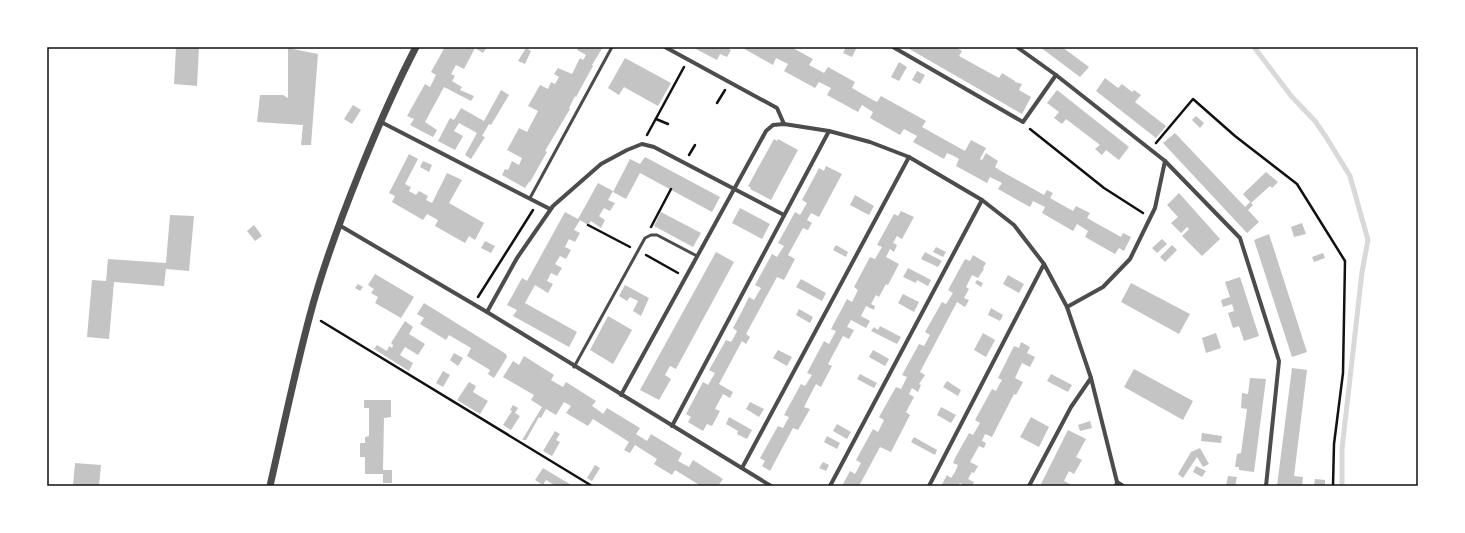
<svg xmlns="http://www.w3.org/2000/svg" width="1465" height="533" viewBox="0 0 1465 533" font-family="'PT Sans',sans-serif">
  <rect width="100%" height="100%" fill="#fff"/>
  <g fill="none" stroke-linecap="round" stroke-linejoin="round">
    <!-- stream -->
    <polyline stroke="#d9d9d9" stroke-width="5" points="1254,47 1292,97 1315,121 1326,137 1350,176 1368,240 1362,272 1342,449 1342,486"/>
  </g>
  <!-- building -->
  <g fill="#c4c4c4">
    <polygon points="176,47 199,47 197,86 174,84"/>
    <polygon points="445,47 487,47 483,53 475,48 464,69 456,65 451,74 455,76 452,81 462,87 460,90 474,96 471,101 444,87 425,122 437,130 433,137 410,125 414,119 407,116 425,84 430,87 436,75 431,72"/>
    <polygon points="579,47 603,47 592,65 593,66 576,97 575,96 569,108 570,109 545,151 547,152 530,182 529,182 525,188 502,175 505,169 508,170 512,161 519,165 522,158 507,150 519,128 527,132 538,111 528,106 540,85 548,89 551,82 555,84 559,77 554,74 558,68 572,74 580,58 583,60 586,55 577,50"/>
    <polygon points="692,47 730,47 729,49 731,50 727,57 720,54 717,60"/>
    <polygon points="741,47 791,47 813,59 809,65 824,73 828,67 855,82 852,88 873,100 877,102 881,96 919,117 926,121 922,127 965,151 971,140 986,148 980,159 982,160 986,153 998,161 995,167 1001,171 1044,195 1047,190 1053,193 1050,198 1073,211 1076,206 1090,213 1087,218 1121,237 1123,233 1131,237 1124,251 1119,248 1115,254 1085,237 1088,231 1077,224 1073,231 1042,213 1045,207 1033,201 1030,207 998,189 1002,183 990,177 987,183 956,166 959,159 954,156 947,153 944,159 913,142 917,136 904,129 900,135 870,118 873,112 862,105 858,112 827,95 831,88 819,82 815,88 784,71 788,64 776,58 773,65"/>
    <polygon points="846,47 857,47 852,57 843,53"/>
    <polygon points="906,47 956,47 962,51 959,56 999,78 1002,73 1015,81 1015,82 1022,84 1019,90 1031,97 1022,114"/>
    <polygon points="1040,47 1062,47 1089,67 1080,77"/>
    <polygon points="288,48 318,54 311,145 301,145 303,125 257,122 260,95 283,95 288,98"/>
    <polygon points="526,48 531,51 525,64 518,61"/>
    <polygon points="625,58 671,83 658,106 624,87 619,95 608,88"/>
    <polygon points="899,62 907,67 899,81 891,77"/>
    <polygon points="917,71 925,75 920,84 912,80"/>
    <polygon points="1105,78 1118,88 1122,84 1132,92 1134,90 1141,95 1135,102 1166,126 1156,138 1096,91"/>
    <polygon points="501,90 509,95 491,125 489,124 482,136 485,137 471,159 465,155 477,133 459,123 454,131 463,136 455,150 438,141 450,118 454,120 461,108 484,121"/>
    <polygon points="1057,90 1129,147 1119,160 1106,150 1102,155 1095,149 1100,145 1066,119 1062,124 1054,118 1059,112 1047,103"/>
    <polygon points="353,105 361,110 352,124 344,119"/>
    <polygon points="1196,116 1204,123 1200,128 1192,120"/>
    <polygon points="1175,133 1245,207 1250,202 1253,205 1248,210 1259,222 1247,233 1163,143"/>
    <polygon points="774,139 777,141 778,139 798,150 771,200 750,189 751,188 748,186"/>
    <polygon points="409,154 418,159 405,184 411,187 409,191 416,195 419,191 428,196 426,200 432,203 447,173 462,180 449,203 484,223 475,240 469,236 465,243 435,226 438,220 427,214 423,220 392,202 395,196 389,193"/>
    <polygon points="645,157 720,197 712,212 640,173 626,199 613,192 630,159 640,164"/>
    <polygon points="423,161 432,165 429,172 420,167"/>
    <polygon points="826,166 842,174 819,217 811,213 807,220 812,223 808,230 803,228 788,255 795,259 784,280 777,277 746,334 750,337 746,344 742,341 719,384 733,392 730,398 723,394 715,409 720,411 712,426 707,424 703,431 688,422 691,417 686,414 703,382 708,385 715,373 709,370 726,340 731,342 734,337 737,331 733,328 741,313 749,297 754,300 761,288 755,285 772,254 777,257 784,246 778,243 795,212 800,215 807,203 802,200 819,168 824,171"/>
    <polygon points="1266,172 1278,182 1272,188 1270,186 1251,203 1243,194"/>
    <polygon points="598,183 613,191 608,200 615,203 610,211 604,208 599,216 605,220 601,228 591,221 588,225 580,220 574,230 580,233 575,242 569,239 565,247 571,250 566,259 560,256 555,264 562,268 557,276 551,273 547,281 553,284 548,293 535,285 525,303 577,332 569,347 513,316 517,310 507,305 522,278 527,281 565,212 578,219"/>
    <polygon points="1179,193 1220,239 1202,256 1182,236 1189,229 1187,227 1181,233 1171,223 1178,217 1167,205"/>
    <polygon points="855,195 874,206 869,215 850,205"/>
    <polygon points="740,208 770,224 762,239 732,223"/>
    <polygon points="901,211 914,217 902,239 897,236 893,243 897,245 894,252 890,249 886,257 899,264 888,285 886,284 879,297 876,295 871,304 875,306 874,310 866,306 861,316 870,321 866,328 851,320 847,327 854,330 849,339 843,336 828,364 832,366 821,387 816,384 804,407 810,409 798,430 793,428 770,471 762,466 765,461 760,458 778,426 783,428 789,417 784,415 801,384 805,386 812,375 807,373 824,341 829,344 836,331 831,329 847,299 852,302 858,290 854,287 870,257 875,259 882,247 877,245 894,214 898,216"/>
    <polygon points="661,212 701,233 693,247 654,226"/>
    <polygon points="170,215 194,216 189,271 166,269 164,286 114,282 109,339 87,337 92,280 106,281 108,259 166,263"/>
    <polygon points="1302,223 1306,234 1294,237 1291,227"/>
    <polygon points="254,225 262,236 255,241 247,231"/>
    <polygon points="1269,234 1307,352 1292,357 1254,240"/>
    <polygon points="1162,239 1167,244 1157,253 1152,248"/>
    <polygon points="485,241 495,246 491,253 481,248"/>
    <polygon points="836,245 848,252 846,257 833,250"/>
    <polygon points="1172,245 1177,250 1165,262 1160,257"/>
    <polygon points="936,247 946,252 943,257 933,252"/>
    <polygon points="716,252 734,262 676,369 670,366 665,375 671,379 659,400 640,390"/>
    <polygon points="925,252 942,261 938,267 921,259"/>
    <polygon points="1323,253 1325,258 1314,262 1312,257"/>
    <polygon points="973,255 986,263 983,268 984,269 978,278 972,275 966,287 969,289 964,298 969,300 965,307 957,302 920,372 925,375 919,384 921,385 918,392 912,388 909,394 914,397 906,412 910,415 891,452 880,447 859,486 842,486 850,471 855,474 861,463 856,460 873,429 878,432 884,420 879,417 896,387 901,389 907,377 902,375 919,344 924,346 930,335 925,332 942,302 946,304 953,293 948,290 965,259 970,261"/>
    <polygon points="908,268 931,280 928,286 917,280 916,283 903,277"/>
    <polygon points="375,274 414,297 401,318 375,303 378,297 371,293 374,289 368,285"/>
    <polygon points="1008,275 1024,284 1019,293 1003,284"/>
    <polygon points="1240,277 1259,336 1244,341 1239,326 1233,328 1228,313 1234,311 1232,304 1223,307 1221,300 1230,297 1225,282"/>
    <polygon points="801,279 826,293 822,301 796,287"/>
    <polygon points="977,280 983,283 981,287 975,283"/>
    <polygon points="1131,283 1190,314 1179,334 1121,302"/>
    <polygon points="358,284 363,287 360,291 355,288"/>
    <polygon points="625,285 649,298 641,316 633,311 638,301 630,297 627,301 619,296"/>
    <polygon points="903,294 919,302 914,312 898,303"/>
    <polygon points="424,303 506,354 507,357 494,378 488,374 490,370 467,356 471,348 449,335 446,340 420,324 424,318 417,314"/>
    <polygon points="991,308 1003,315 1000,321 988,315"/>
    <polygon points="799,309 813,317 810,323 796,315"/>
    <polygon points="608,316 632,330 613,364 590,350"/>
    <polygon points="405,321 413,327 409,334 425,344 418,355 405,347 400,355 413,363 409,371 374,349 377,345 387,351 389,346 392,348 393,345 391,343"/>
    <polygon points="880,326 901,337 897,344 871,331 874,327 878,330"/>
    <polygon points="983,333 995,340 986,357 974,350"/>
    <polygon points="1216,333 1221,348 1206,353 1202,338"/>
    <polygon points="1021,342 1030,347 1027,353 1035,357 1030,367 1022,363 1015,378 1023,382 1016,395 1014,394 992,437 985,434 982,441 986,443 984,448 979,446 970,462 978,466 974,473 972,472 968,479 974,482 972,486 965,486 960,483 958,486 941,486 947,475 951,478 955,472 958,465 953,463 955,458 969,433 973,435 980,423 975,420 992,389 996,391 999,385 1002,380 998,378 1014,346 1019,348"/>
    <polygon points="778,350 792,357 787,366 773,358"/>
    <polygon points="873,350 889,359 885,366 869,357"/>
    <polygon points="454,353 463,358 458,366 450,360"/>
    <polygon points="524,356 554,375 551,380 556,383 563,387 566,382 596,401 592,406 598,410 603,414 607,408 640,428 636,434 647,441 651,434 682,453 678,461 689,467 693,460 723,479 718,486 701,486 675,470 672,475 654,464 657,459 635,445 630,453 624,450 629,442 593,419 588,426 566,413 571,406 564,402 556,415 546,409 541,418 539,417 526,440 522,440 542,407 531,400 534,395 503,377 513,361 519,365"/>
    <polygon points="1292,368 1307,370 1294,476 1303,477 1302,486 1277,486"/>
    <polygon points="1134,369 1193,401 1183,420 1124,387"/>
    <polygon points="443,371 450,375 443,387 436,383"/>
    <polygon points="860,374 877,383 874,388 857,379"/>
    <polygon points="1051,374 1072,385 1068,392 1047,381"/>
    <polygon points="1250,378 1266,379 1254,472 1239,470 1239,467 1235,467 1237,454 1241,453 1247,409 1241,408 1242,393 1248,394"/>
    <polygon points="947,381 961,390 958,396 943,387"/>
    <polygon points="469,382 476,386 473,392 488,401 480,414 457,400"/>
    <polygon points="364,400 391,400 391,417 384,418 383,470 392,470 392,483 383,483 383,474 365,474 365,457 360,457 360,443 365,443 365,437 369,436 369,408 364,408"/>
    <polygon points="750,402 764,409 759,417 746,409"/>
    <polygon points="513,405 518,408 515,413 520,416 511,430 503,425 512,411 510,410"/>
    <polygon points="941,407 956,415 951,423 937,415"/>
    <polygon points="729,417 752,430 747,439 737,434 738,431 726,424"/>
    <polygon points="1031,417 1049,427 1039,447 1020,437"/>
    <polygon points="1090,421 1092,428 1080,431 1078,425"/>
    <polygon points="837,424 851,432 847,439 833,431"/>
    <polygon points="1068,430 1086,439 1076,457 1082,460 1074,474 1069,471 1064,481 1070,484 1070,486 1040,486"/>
    <polygon points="555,431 560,434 556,440 560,442 552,456 543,451"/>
    <polygon points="1202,433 1222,436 1221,443 1201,441"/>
    <polygon points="827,436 840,443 837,449 824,442"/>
    <polygon points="914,437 937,450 935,455 911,442"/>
    <polygon points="1200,448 1209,464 1203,467 1197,457 1183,478 1178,474 1191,452"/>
    <polygon points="823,462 829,465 826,471 819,468"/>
    <polygon points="75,463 101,465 99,486 73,486"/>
    <polygon points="595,465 600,468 592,481 587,478"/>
    <polygon points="1196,466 1206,471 1202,477 1193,472"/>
    <polygon points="543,468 573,486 556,486 546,480 543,485 535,480"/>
    <polygon points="1228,476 1237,477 1235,486 1226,486"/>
    <polygon points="1315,479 1325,480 1325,486 1314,486"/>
  </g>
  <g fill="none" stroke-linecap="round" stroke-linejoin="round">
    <!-- path -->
    <g stroke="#111" stroke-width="2.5">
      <polyline points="717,103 725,90"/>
      <polyline points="656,119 668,124"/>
      <polyline points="1030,129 1104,188 1143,213"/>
      <polyline points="647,135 684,67"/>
      <polyline points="1156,143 1193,99 1235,136 1297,184 1345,261 1343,373 1334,444 1333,486"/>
      <polyline points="689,155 695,145"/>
      <polyline points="588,225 630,247"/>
      <polyline points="651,227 671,189"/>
      <polyline points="646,255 678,273"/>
      <polyline points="478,297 533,210"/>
      <polyline points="321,321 592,486"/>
    </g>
    <!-- service -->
    <g stroke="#4c4c4c" stroke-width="3">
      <polyline points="530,198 612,47"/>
      <polyline points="574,367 645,238 651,235 657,235 697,256"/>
    </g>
    <!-- minor -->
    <g stroke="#4c4c4c" stroke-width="4">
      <polyline points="665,47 777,108 784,124"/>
      <polyline points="893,47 1023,122 1056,75"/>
      <polyline points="1017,47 1056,75 1165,161 1240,238 1279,361 1266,486"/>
      <polyline points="381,122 550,209"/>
      <polyline points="339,225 487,312 771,486"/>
      <polyline points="1067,307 1103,287 1130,259 1155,208 1165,161"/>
      <polyline points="487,312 517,258 553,206 601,164 627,150 642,144 654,147 784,215"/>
      <polyline points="621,395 766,131 773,125 784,124 829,131 870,142 909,157 982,200 1014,225 1044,264 1067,307 1091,378 1117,482 1116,486"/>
      <polyline points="672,426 829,131"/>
      <polyline points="742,468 909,157"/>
      <polyline points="1117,482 1123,486"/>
      <polyline points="830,486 982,200"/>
      <polyline points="929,486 1044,264"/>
      <polyline points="1029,486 1071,407 1091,378"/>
    </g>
    <!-- tertiary -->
    <path stroke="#4c4c4c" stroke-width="7" d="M270 486C283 429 295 371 310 315 323 266 341 218 360 171 377 129 395 87 416 47"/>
  </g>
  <!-- border -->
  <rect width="1465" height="533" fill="none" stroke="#ffffff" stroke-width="96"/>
  <rect x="48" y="48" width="1369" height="437" fill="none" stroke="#111" stroke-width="1.5"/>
</svg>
